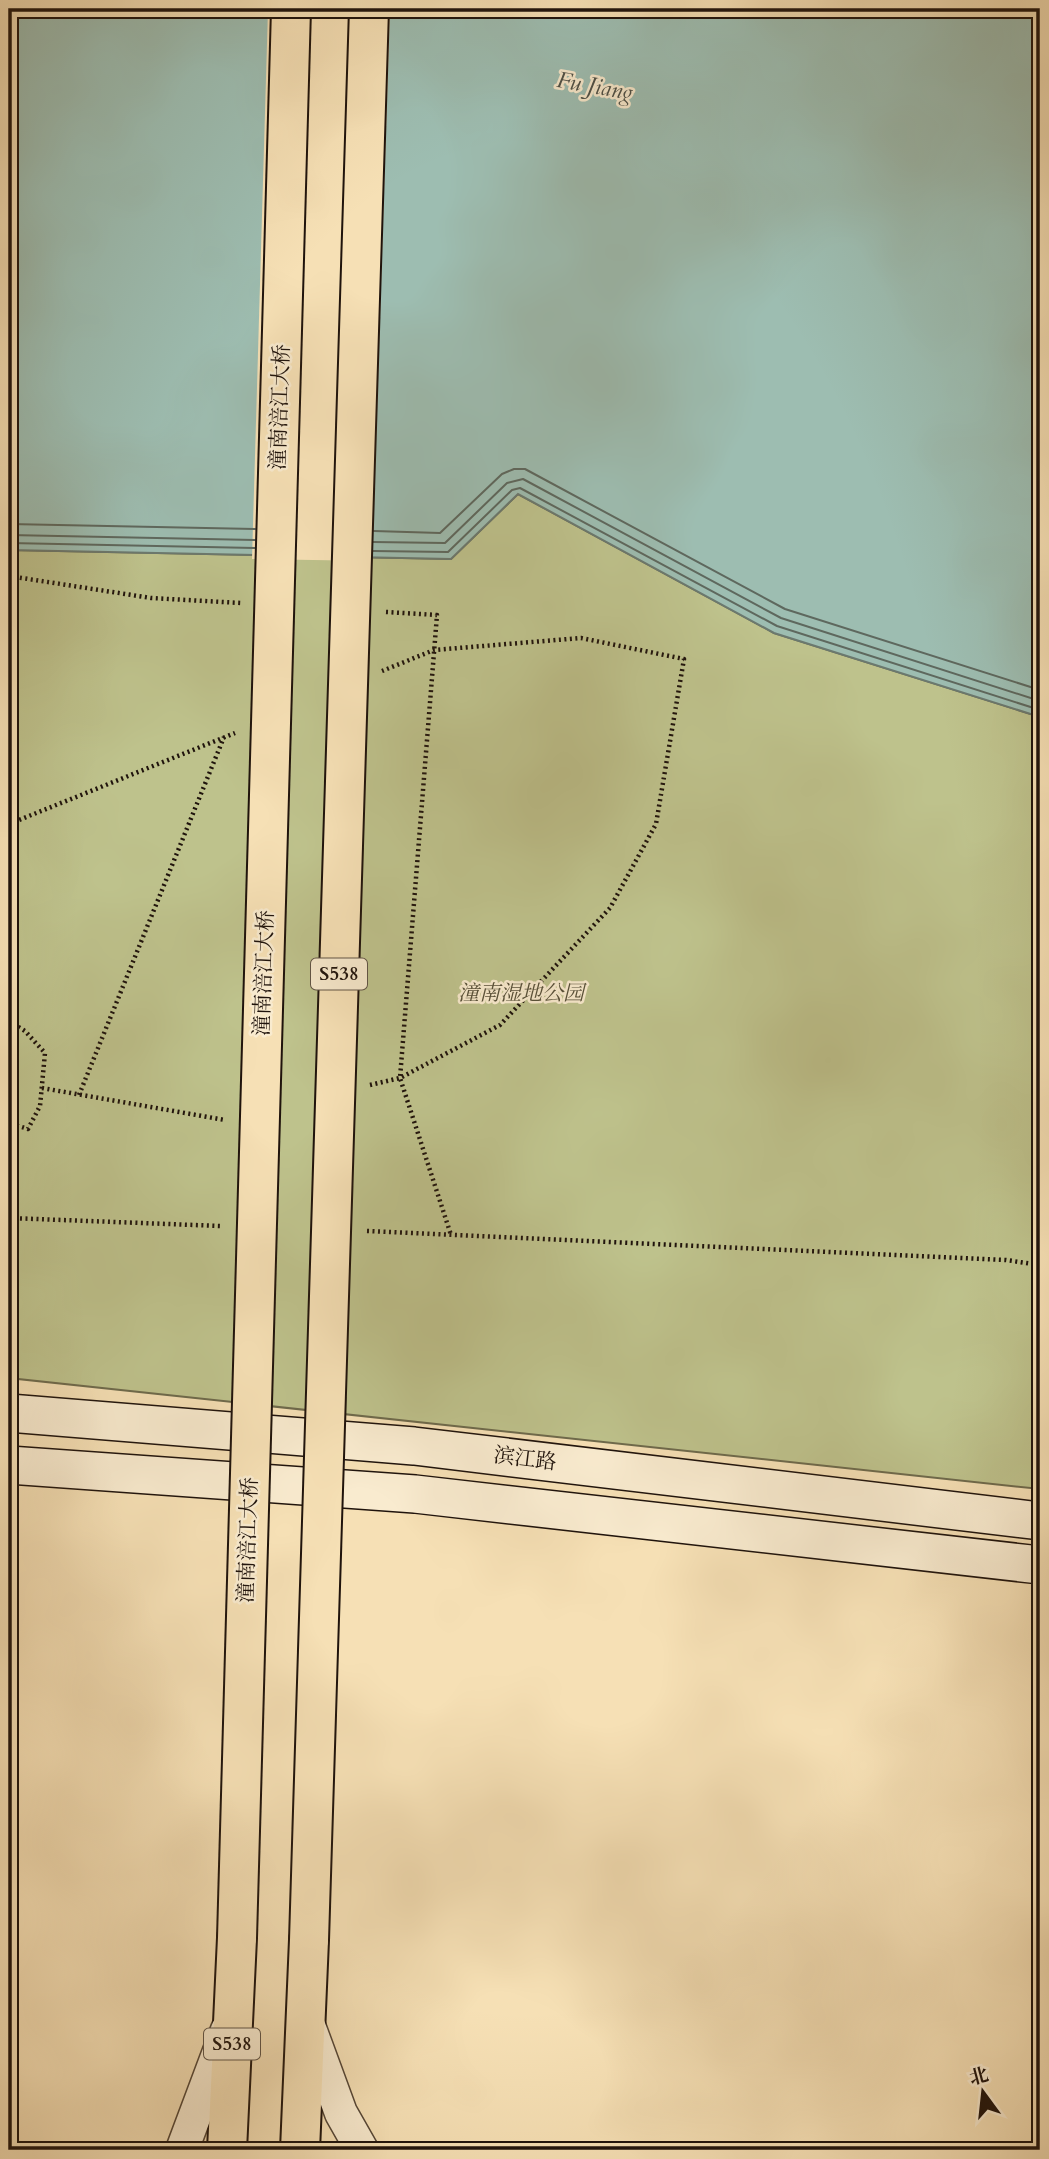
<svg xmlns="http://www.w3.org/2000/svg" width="1049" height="2159" viewBox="0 0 1049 2159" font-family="Cardo,'Noto Serif SC',serif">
  <rect width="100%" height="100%" fill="#f6e0b5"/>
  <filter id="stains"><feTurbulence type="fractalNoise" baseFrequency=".00286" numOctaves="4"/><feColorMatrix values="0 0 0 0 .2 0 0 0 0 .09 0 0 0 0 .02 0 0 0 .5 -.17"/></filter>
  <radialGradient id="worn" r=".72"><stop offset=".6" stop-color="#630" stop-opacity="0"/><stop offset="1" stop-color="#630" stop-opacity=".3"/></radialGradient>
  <!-- green -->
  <polygon fill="#bec28c" stroke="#6e6a4c" stroke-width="2" points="518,494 774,633 1040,717 1040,1489 9,1378 9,550 451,559"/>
  <!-- water -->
  <polygon fill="#9dbdb1" stroke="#6b796f" stroke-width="2" points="9,9 1040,9 1040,717 774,633 518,494 451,559 9,550"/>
  <!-- pier -->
  <polygon fill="#f6e0b5" points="268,9 390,9 372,561 252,559"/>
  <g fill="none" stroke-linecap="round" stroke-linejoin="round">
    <!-- shore -->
    <g stroke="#5e685e" stroke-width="2">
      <polyline points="9,524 255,529"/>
      <polyline points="374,531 440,533 502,474 514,469 525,469 785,609 1040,690"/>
      <polyline points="9,535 255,540"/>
      <polyline points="373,542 445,543 507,483 523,479 781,618 1040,701"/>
      <polyline points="9,543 255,548"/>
      <polyline points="373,551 448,552 512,490 520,488 777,626 1040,710"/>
    </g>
    <!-- tertiary casing -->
    <g stroke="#554636" stroke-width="35">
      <g id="tertiary">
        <polyline points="308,2023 341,2113 362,2150"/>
        <polyline points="182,2150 227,2030"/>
      </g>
    </g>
    <!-- secondary casing -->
    <g stroke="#1f130c" stroke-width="40">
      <g id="secondary">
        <polyline points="9,1413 414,1446 1040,1521"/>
        <polyline points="9,1465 415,1494 1040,1565"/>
      </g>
    </g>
    <!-- primary casing -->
    <g stroke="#1f130c" stroke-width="42">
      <g id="primary">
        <polyline points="227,2150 237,1938"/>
        <polyline points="300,2150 309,1940"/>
      </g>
    </g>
    <!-- path -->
    <g stroke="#1f130c" stroke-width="4.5" stroke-dasharray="2 3.5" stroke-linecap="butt">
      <polyline points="9,576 151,598 241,603"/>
      <polyline points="386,612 437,615 400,1078 451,1235"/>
      <polyline points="9,824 235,733"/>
      <polyline points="9,1021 25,1031 45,1053 40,1106 28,1129 9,1123"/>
      <polyline points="370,1085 400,1078 500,1025 610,908 656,824 684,659 581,638 434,650 382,671"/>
      <polyline points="42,1088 225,1120"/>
      <polyline points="79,1095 224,737"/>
      <polyline points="9,1218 221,1226"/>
      <polyline points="367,1231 1006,1260 1040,1265"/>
    </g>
    <!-- tertiary -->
    <use href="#tertiary" stroke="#f9ebcf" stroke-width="32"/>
    <!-- secondary -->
    <use href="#secondary" stroke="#f9ebcf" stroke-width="37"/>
    <!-- primary -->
    <use href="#primary" stroke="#f6e0b5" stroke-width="38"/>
    <!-- primary-bridge casing -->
    <g stroke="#1f130c" stroke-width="42" stroke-linecap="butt">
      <g id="primary-bridge">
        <polyline points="237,1938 291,9"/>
        <polyline points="309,1940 369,9"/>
      </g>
    </g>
    <!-- primary-bridge -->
    <use href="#primary-bridge" stroke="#f6e0b5" stroke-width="38"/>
  </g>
  <g text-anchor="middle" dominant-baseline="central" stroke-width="5" stroke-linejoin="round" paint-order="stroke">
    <!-- shield labels -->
    <g fill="#f9ebcf" stroke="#605446" stroke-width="2">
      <rect x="311" y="958.5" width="56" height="31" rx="5"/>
      <rect x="204" y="2028.5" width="56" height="31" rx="5"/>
    </g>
    <g font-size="19" font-weight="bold" fill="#1f130c">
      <text x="339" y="974">S538</text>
      <text x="232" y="2044">S538</text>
    </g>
    <!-- street labels -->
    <g font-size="21" fill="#1f130c" stroke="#f9ebcf">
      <text transform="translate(280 407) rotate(-88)">潼南涪江大桥</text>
      <text transform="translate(264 973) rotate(-88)">潼南涪江大桥</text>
      <text transform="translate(525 1459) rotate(7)">滨江路</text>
      <text transform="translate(248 1540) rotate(-88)">潼南涪江大桥</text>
    </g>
    <!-- park labels -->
    <g font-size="21" font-style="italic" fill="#575039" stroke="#f9ebcf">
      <text x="521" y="993">潼南湿地公园</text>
    </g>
    <!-- water labels -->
    <g font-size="23" font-style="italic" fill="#4b4e46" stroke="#f9ebcf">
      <text transform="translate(595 86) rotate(10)">Fu Jiang</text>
    </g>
  </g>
  <!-- margin -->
  <rect width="1049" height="2159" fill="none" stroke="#f6e0b5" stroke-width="35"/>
  <rect x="10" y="10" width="1028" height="2138" fill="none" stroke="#1f130c" stroke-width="3.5"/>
  <rect x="18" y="18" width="1014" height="2124" fill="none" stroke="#1f130c" stroke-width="2"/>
  <!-- north arrow -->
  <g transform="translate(983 2092) rotate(345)" stroke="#f9ebcf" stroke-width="5" paint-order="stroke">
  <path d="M0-5L12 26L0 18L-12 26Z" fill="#1f130c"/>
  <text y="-10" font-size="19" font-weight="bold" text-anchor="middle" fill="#1f130c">北</text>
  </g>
  <rect width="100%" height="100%" filter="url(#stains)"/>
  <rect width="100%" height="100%" fill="url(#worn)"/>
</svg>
